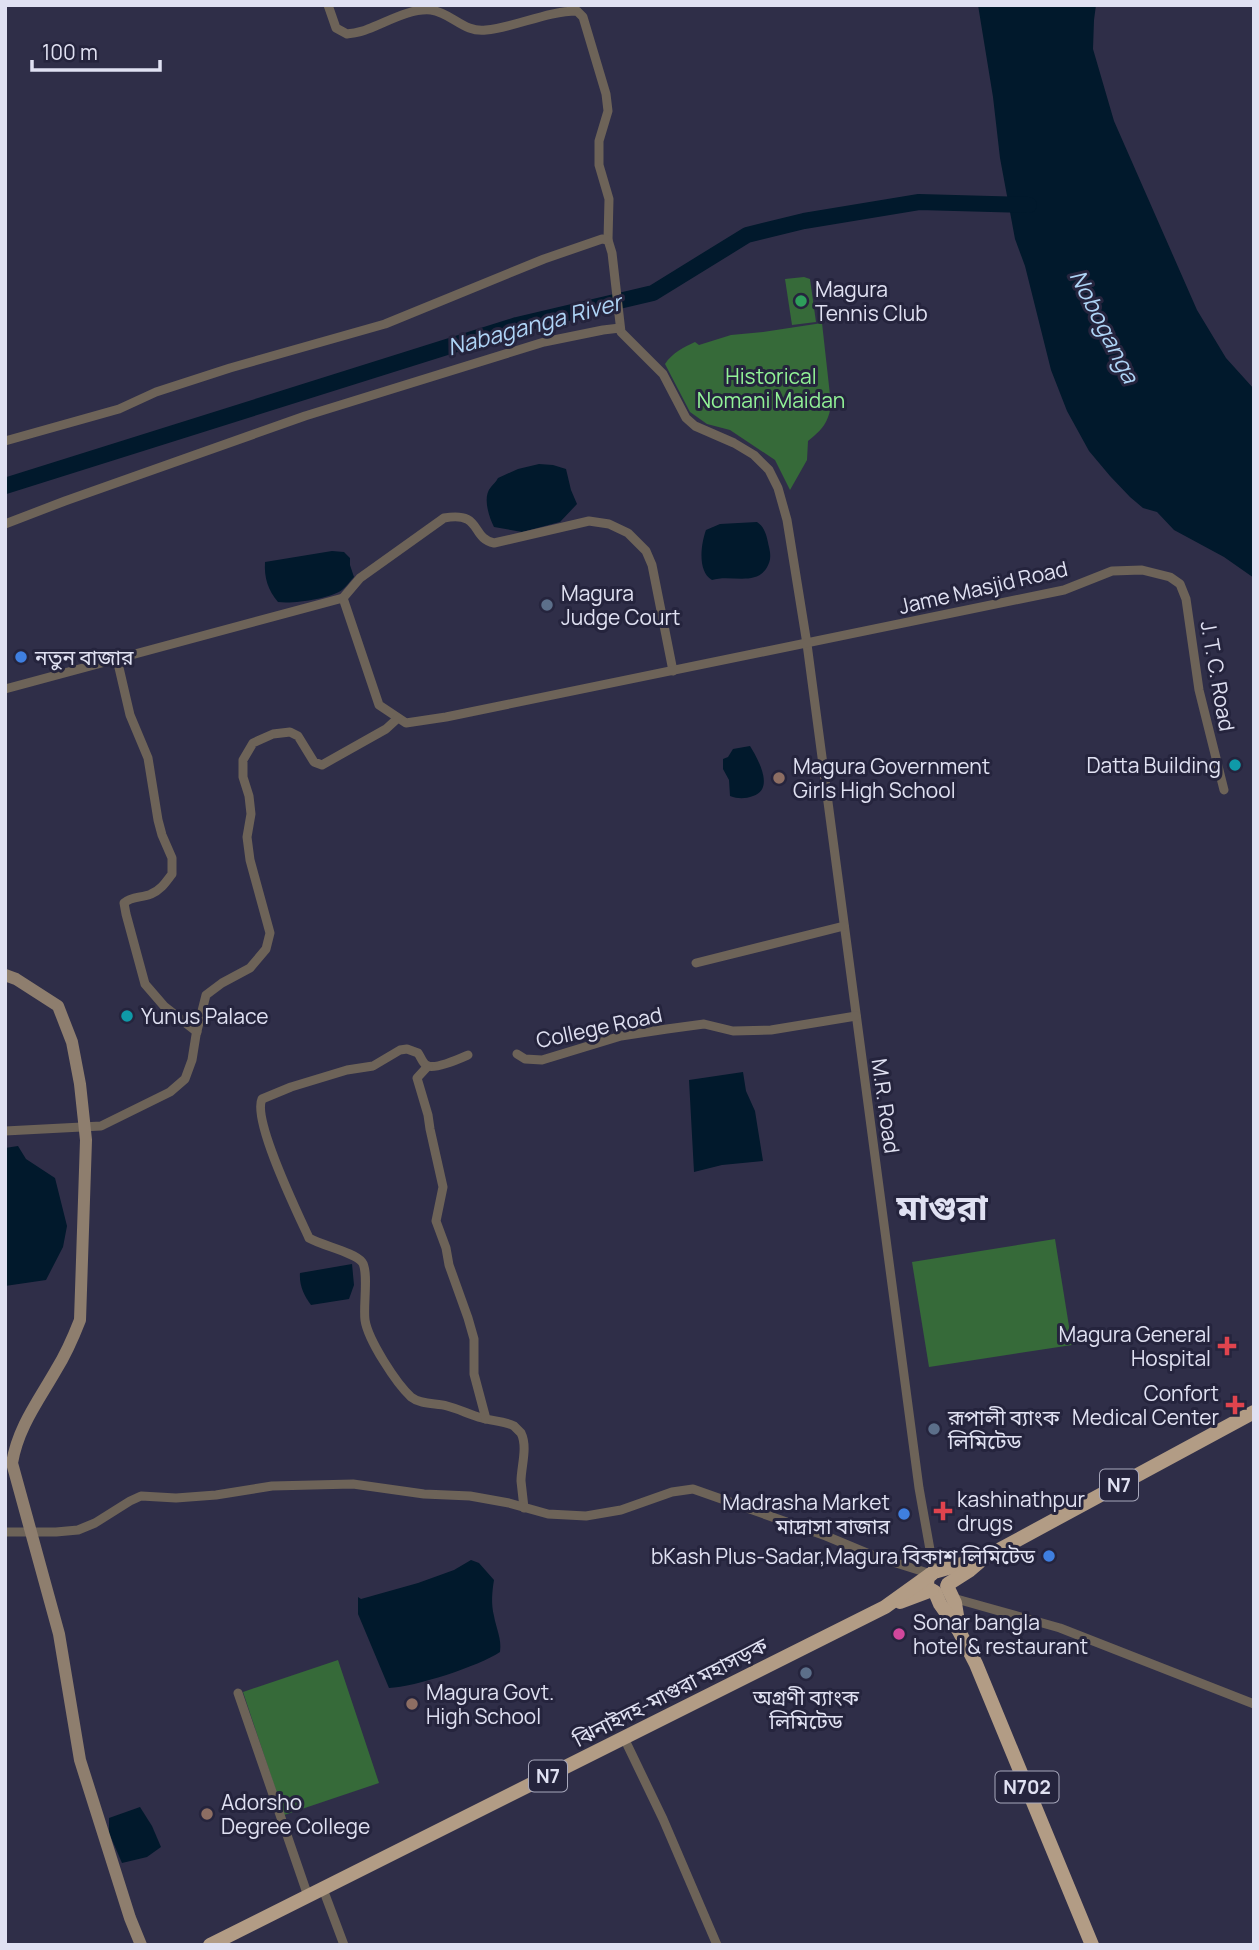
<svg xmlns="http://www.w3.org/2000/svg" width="1259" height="1950" viewBox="0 0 1259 1950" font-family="Manrope,'Noto Sans Bengali',sans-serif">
  <rect width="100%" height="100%" fill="#2f2e48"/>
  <!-- green -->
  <g fill="#366a39">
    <polygon points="804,277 810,279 816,322 792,325 785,279"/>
    <path d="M822 323 831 404C829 422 822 430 808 441L807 460 790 490 775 460 730 430 707 424 690 412 665 364C672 353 684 347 695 342L699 345 731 335 763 332Z"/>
    <polygon points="1055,1239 1072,1345 929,1367 912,1262"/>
    <polygon points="338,1660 379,1783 284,1815 243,1692"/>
  </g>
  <!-- water -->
  <g fill="#01192c">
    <polygon points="978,5 1096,5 1094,20 1093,49 1114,121 1197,310 1226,358 1254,389 1254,578 1224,557 1174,530 1157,512 1143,508 1130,497 1110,476 1089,451 1067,411 1051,370 1025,266 1015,239 1000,158 993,97"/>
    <path d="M539 464 553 465 566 469 571 490 577 504 560 522 522 532 494 527C489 517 482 497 491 487 493 484 496 482 498 478L518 469Z"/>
    <path d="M757 522C766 528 767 538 769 547 771 556 771 561 766 569 754 586 729 574 712 580 697 571 701 544 706 530L720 524Z"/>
    <path d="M332 551 344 552 350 558V565L354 577C350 581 346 587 342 590 329 599 294 604 278 602 268 590 264 578 265 562Z"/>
    <path d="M750 746C758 759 775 789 753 796 745 799 738 799 730 796L729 780 723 769V759L728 757 733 749Z"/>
    <polygon points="743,1072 746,1091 755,1111 763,1161 722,1165 694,1172 689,1080"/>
    <polygon points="18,1146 26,1159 55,1178 67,1226 63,1247 46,1280 5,1286 5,1148"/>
    <path d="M352 1264 354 1285 349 1299 311 1305C304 1296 299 1285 300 1273Z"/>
    <path d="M471 1560 479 1563 494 1580C492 1592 491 1604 494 1616 496 1628 502 1639 500 1652 479 1666 415 1687 389 1688L358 1614V1597L361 1599 418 1583 454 1570Z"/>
    <polygon points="140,1807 152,1826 161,1847 147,1857 122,1863 109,1833 109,1818"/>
  </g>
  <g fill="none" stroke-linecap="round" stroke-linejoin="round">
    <!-- river -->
    <polyline stroke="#01192c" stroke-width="16" points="5,486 517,325 653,293 747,235 804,221 919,202 1029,205"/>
    <!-- minor -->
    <g stroke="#6d6358" stroke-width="9">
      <path d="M328 5 336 28 347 34C354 33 362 32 368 29 387 22 410 8 431 10 452 13 464 33 486 30 516 27 547 11 577 11L583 17 606 94 608 111 599 141V165L609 199 608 240 612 253 621 332 663 374 686 418 695 426 734 443 754 455 769 470 778 488 787 520 807 644 919 1488 934 1572"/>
      <polyline points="5,441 119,409 156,392 230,368 385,324 544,259 602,239 608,240"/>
      <polyline points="5,524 65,501 305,416 544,342 603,330 620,328"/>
      <path d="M343 598 360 578 444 518C483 511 470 538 494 543L589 521 609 524 628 533 646 551 652 565 673 671"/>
      <path d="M117 659 130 715 148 758 158 820 162 835 172 858V874C166 882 161 890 151 894 142 898 131 896 124 903L126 914 145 984 164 1006 197 1032"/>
      <polyline points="5,689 343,598 379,705 406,723 446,717 1064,590 1112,571 1142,570 1170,577 1180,584 1186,599 1199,690 1224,790"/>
      <polyline points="696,963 844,926"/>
      <polyline points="517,1054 525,1059 542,1060 621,1036 667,1029 704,1024 733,1031 771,1030 856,1016"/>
      <path d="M468 1055C459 1059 437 1069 428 1066 423 1065 421 1057 418 1053L407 1049 400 1050 373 1066 347 1070 291 1087 262 1099C252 1120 298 1214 309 1238 323 1246 354 1252 362 1262 369 1271 363 1306 365 1320 368 1340 396 1383 411 1397 421 1405 436 1403 447 1406 459 1409 470 1415 482 1418 492 1421 505 1421 514 1426 515 1427 520 1432 521 1433 528 1447 521 1467 521 1481 522 1490 523 1499 524 1508"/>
      <polyline points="428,1066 417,1078 428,1115 430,1129 443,1187 436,1221 446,1248 449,1265 468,1318 474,1339 474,1374 486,1419"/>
      <polyline points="5,1131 101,1126 170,1092 185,1079 192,1060 196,1035 206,995 222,983 250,968 266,949 270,933 250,860 247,837 251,814 249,796 243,777 243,760 253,743 273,734 290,732 298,736 314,762 322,765 386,729 398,718"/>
      <polyline points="5,1532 56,1532 78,1530 95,1523 130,1501 141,1496 176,1498 216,1495 272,1486 353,1484 424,1494 470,1496 509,1503 548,1514 586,1516 621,1510 672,1492 693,1489 826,1536 874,1556 931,1574"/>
      <polyline points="953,1598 1060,1628 1254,1704"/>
      <polyline points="238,1693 308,1896"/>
      <polyline points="624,1738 663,1819 717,1945"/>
      <polyline points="323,1889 344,1945"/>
    </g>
    <!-- secondary -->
    <path stroke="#8e7e6e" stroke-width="12" d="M5 975 16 979 58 1006 72 1042 80 1084 86 1140 80 1320C73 1338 66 1354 56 1370 39 1400 18 1427 12 1463L59 1634 80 1760 130 1918 141 1945"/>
    <!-- trunk -->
    <g stroke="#b29c85" stroke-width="14">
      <polyline points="927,1583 928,1577 934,1572 979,1559"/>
      <polyline points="948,1584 970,1570 984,1558 1254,1412"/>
      <polyline points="947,1586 955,1603 959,1628"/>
      <polyline points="935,1592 940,1604 959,1631 976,1664 1092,1945"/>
      <polyline points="900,1602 932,1590"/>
      <polyline points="210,1945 885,1607 931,1574"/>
    </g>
  </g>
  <!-- markers -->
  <circle fill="#2e9e5b" stroke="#25243d" stroke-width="2.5" cx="801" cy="301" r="7"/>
  <g fill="#5c6f8a" stroke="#25243d" stroke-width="2.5">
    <circle cx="547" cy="605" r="7"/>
    <circle cx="934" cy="1429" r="7"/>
    <circle cx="806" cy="1673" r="7"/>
  </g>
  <g fill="#3f7fe0" stroke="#25243d" stroke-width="2.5">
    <circle cx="21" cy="657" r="7"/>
    <circle cx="904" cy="1514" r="7"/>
    <circle cx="1049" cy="1556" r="7"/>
  </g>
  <g fill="#0f9aa8" stroke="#25243d" stroke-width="2.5">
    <circle cx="1235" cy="765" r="7"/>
    <circle cx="127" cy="1016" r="7"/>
  </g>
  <g fill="#8d6e63" stroke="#25243d" stroke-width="2.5">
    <circle cx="779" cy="778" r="7"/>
    <circle cx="412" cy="1704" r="7"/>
    <circle cx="207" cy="1814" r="7"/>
  </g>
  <g fill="#e0444e" stroke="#25243d" stroke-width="2.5">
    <path d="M1223.5 1335.5h7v7h7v7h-7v7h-7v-7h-7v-7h7z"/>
    <path d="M1231.5 1394.5h7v7h7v7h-7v7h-7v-7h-7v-7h7z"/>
    <path d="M939.5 1500.5h7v7h7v7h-7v7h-7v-7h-7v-7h7z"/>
  </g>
  <circle fill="#d1479c" stroke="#25243d" stroke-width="2.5" cx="899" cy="1634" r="7"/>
  <g text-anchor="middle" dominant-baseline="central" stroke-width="6" stroke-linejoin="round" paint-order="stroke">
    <!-- shield labels -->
    <g fill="#25243d" stroke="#a8a8bc" stroke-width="2">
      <rect x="1100" y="1469.5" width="38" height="31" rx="5"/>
      <rect x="529" y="1760.5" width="38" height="31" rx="5"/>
      <rect x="995.5" y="1771.5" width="63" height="31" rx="5"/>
    </g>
    <g font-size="19" font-weight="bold" fill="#e0e1f2">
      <text x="1119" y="1485">N7</text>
      <text x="548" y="1776">N7</text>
      <text x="1027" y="1787">N702</text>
    </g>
    <!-- poi labels -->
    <g font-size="21" fill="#e0e1f2" stroke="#25243d" text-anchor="start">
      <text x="815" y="289">Magura<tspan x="815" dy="24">Tennis Club</tspan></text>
      <text x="561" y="593">Magura<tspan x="561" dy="24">Judge Court</tspan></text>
      <text x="35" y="657">নতুন বাজার</text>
      <text x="1221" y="765" text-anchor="end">Datta Building</text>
      <text x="793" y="766">Magura Government<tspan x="793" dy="24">Girls High School</tspan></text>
      <text x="141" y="1016">Yunus Palace</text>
      <text x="1211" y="1334" text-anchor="end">Magura General<tspan x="1211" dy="24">Hospital</tspan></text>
      <text x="1219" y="1393" text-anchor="end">Confort<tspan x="1219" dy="24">Medical Center</tspan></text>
      <text x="948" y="1417">রূপালী ব্যাংক<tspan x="948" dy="24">লিমিটেড</tspan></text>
      <text x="957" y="1499">kashinathpur<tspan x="957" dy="24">drugs</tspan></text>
      <text x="890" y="1502" text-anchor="end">Madrasha Market<tspan x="890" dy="24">মাদ্রাসা বাজার</tspan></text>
      <text x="1035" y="1556" text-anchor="end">bKash Plus-Sadar,Magura বিকাশ লিমিটেড</text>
      <text x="913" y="1622">Sonar bangla<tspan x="913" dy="24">hotel &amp; restaurant</tspan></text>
      <text x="426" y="1692">Magura Govt.<tspan x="426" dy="24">High School</tspan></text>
      <text x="806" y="1697" text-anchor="middle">অগ্রণী ব্যাংক<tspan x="806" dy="24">লিমিটেড</tspan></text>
      <text x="221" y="1802">Adorsho<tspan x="221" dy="24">Degree College</tspan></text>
    </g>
    <!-- park labels -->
    <g font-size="21" fill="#92f397" stroke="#25243d">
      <text x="771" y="376">Historical<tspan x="771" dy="24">Nomani Maidan</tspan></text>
    </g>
    <!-- street labels -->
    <g font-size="21" fill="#e0e1f2" stroke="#25243d">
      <text transform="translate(983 587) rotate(-13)">Jame Masjid Road</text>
      <text transform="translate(1218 676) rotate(80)">J. T. C. Road</text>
      <text transform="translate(599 1027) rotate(-12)">College Road</text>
      <text transform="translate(886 1106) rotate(82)">M.R. Road</text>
      <text transform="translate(670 1692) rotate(-27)">ঝিনাইদহ-মাগুরা মহাসড়ক</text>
    </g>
    <!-- water labels -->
    <g font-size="23" font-style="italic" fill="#aed4f6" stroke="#25243d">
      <text transform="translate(534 324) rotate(-15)">Nabaganga River</text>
      <text transform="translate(1105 326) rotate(63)">Noboganga</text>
    </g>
    <!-- town labels -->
    <g font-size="35" font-weight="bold" fill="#e0e1f2" stroke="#25243d">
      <text x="942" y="1207">মাগুরা</text>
    </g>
  </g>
  <!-- border -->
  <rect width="1259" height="1950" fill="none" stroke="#e0e1f2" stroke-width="14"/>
  <!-- scale -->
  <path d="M32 60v10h128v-10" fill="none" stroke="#e0e1f2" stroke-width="3.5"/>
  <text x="42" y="60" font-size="21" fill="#e0e1f2" stroke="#25243d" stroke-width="5" paint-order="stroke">100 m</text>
</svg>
